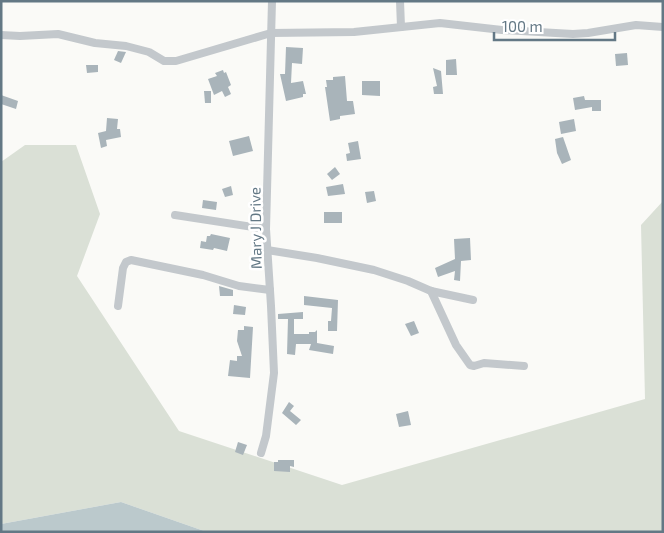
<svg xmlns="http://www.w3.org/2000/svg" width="664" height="533" viewBox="0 0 664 533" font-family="'Exo 2',sans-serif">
  <rect width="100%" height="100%" fill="#fafaf7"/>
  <!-- green -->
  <polygon fill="#dae0d6" points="25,145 76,145 100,214 77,276 179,431 342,485 645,399 641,225 663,201 663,532 207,532 121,502 1,524 1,162"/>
  <!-- water -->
  <polygon fill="#bbc9cc" points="121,502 207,532 1,532 1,524"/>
  <!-- building -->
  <g fill="#a9b4ba">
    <polygon points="286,47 303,48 302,64 292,63 291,83 303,81 306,94 303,94 303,97 286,101 280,74 285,74"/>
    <polygon points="118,51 126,52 121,63 114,60"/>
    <polygon points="627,53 628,65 616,66 615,54"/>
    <polygon points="456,59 457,75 446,75 446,60"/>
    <polygon points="86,65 98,65 98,72 87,73"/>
    <polygon points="433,68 441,71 443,94 434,94 433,87 437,86"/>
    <polygon points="223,70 224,73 226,72 231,85 228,87 231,94 225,97 222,91 214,95 208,79 217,76 215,73"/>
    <polygon points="345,76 347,101 353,101 355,114 340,116 340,119 330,121 325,87 327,87 326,80 333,80 333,77"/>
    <polygon points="362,81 380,81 380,96 362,95"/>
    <polygon points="204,91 211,91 211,103 205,103"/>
    <polygon points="1,95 18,101 16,109 1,104"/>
    <polygon points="584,96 585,100 601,100 601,111 592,111 592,107 575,110 573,98"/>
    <polygon points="107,118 118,119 117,129 120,129 121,137 106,140 107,146 101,148 98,133 106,131"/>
    <polygon points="574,119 576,131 561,134 559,122"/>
    <polygon points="249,136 253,151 233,156 229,141"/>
    <polygon points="563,137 571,160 562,164 557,153 555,139"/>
    <polygon points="358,141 361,159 347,161 346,154 350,153 348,143"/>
    <polygon points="335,167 340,174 332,180 327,174"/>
    <polygon points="343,184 345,194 328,196 326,187"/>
    <polygon points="231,186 233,195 225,197 222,189"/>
    <polygon points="374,191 376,201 367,203 365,192"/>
    <polygon points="203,200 217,202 216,210 202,208"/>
    <rect x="324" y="212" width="18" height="11"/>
    <polygon points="211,234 230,238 227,251 214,248 213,250 200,248 201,241 206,242 207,236 210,236"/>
    <polygon points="470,238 471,260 461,261 460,281 454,280 455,271 438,277 435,268 455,259 454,239"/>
    <polygon points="219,286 233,290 233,296 220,296"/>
    <polygon points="304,296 338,300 337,331 328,331 328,321 331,321 332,308 304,305"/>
    <polygon points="234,305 246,307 245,315 233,314"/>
    <polygon points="303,312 303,319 294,319 294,334 309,334 309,332 315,332 317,330 317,343 334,346 333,354 309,350 311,344 296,344 295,355 287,354 288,319 278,319 278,314"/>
    <polygon points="414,321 419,333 411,336 405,324"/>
    <polygon points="244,326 253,327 250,378 228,376 230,360 237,361 237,356 242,356 237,341 238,330 244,330"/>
    <polygon points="289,402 294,406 290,411 301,420 296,425 282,413"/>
    <polygon points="408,411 411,425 399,427 396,414"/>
    <polygon points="238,442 247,445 243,455 235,452"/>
    <polygon points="278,460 294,460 294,467 290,466 290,472 274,471 274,462 278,462"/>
  </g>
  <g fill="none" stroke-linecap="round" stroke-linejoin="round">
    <!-- minor -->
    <g stroke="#c3c8cc" stroke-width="8">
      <polyline points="400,1 401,27"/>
      <polyline points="1,35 20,36 58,34 95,43 126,46 149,52 164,61 176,61 271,33 354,32 440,23 502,30 573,34 588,33 636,25 663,27"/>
      <polyline points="175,215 266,229"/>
      <polyline points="267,250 317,258 374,270 408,281 431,291 473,300"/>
      <polyline points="431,291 456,345 470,365 474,366 484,363 524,366"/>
      <polyline points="118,306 123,268 126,262 131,260 203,275 239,286 270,290"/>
      <polyline points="261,453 266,436 274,373 271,306 266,229 272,1"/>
    </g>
  </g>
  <g text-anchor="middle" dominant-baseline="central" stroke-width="5" stroke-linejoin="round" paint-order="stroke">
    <!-- street labels -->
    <g font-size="15" fill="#637885" stroke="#fff">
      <text transform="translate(255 228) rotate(-91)">Mary J Drive</text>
    </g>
  </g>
  <!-- border -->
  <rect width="664" height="533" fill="none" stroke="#637885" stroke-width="5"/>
  <!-- scale -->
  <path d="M494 32v8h121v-8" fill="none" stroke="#637885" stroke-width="2.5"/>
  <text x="502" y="32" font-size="15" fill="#637885" stroke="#ffffff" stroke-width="4" paint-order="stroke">100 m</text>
</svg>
